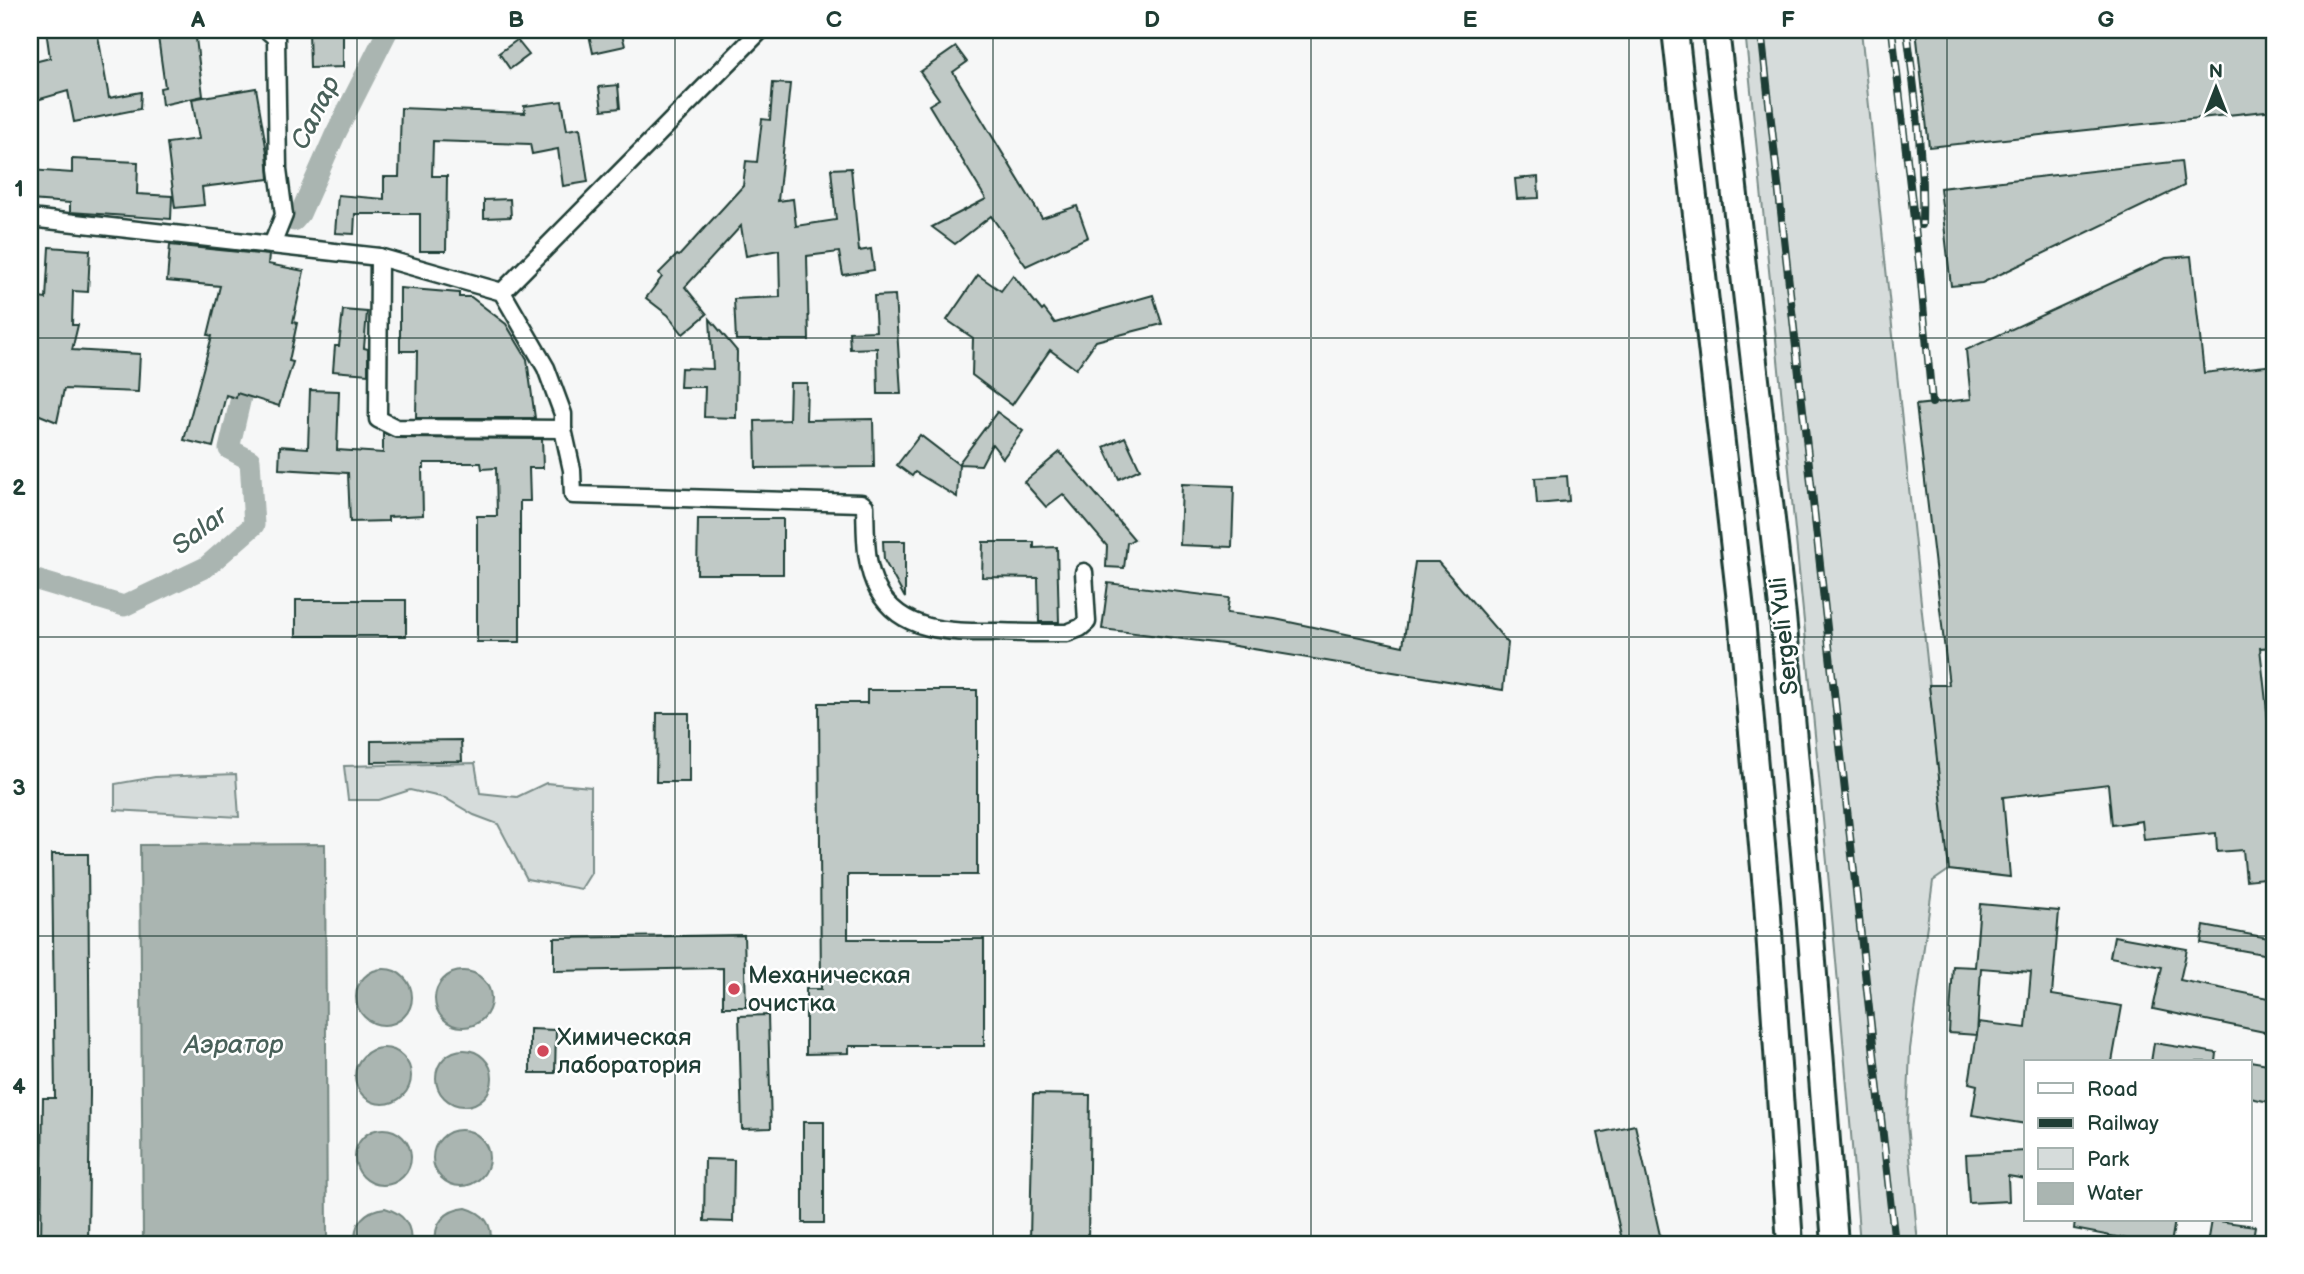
<svg xmlns="http://www.w3.org/2000/svg" width="2304" height="1274" viewBox="0 0 2304 1274" font-family="'Balsamiq Sans',sans-serif">
  <rect width="100%" height="100%" fill="#f6f7f7"/>
  <filter id="ink" filterUnits="userSpaceOnUse"><feTurbulence type="fractalNoise" baseFrequency=".0143" numOctaves="2"/><feDisplacementMap in="SourceGraphic" scale="14" xChannelSelector="R" yChannelSelector="G"/><feConvolveMatrix kernelMatrix="1 2 1 2 8 2 1 2 1" color-interpolation-filters="sRGB"/></filter>
  <g filter="url(#ink)">
    <!-- green -->
    <g fill="#d6dcdb" stroke="#7a8c88" stroke-width="2">
      <path d="M1745 30H1861L1949 870 1933 881 1910 1049 1907 1124 1918 1244H1860C1828 839 1785 434 1745 30Z"/>
      <polygon points="475,763 480,793 517,797 546,783 591,787 591,873 581,889 527,879 498,824 474,815 445,798 410,790 379,800 348,800 344,766"/>
      <polygon points="236,774 239,817 115,810 115,784 155,777"/>
    </g>
    <!-- water -->
    <g fill="#aab5b1" stroke="#72857f" stroke-width="2">
      <polygon points="325,844 327,1244 143,1244 140,845"/>
      <circle cx="384" cy="997" r="28"/>
      <circle cx="463" cy="999" r="28"/>
      <circle cx="383" cy="1076" r="28"/>
      <circle cx="464" cy="1078" r="28"/>
      <circle cx="383" cy="1157" r="28"/>
      <circle cx="461" cy="1158" r="28"/>
      <path d="M385 1208C403 1213 413 1226 410 1244H356C352 1223 365 1210 385 1208Z"/>
      <path d="M466 1208C484 1213 494 1225 490 1244H436C433 1223 445 1210 466 1208Z"/>
    </g>
    <g fill="none" stroke-linecap="round" stroke-linejoin="round">
      <!-- canal -->
      <g stroke="#aab5b1" stroke-width="21">
        <polyline points="294,221 300,214 335,135 388,30"/>
        <polyline points="30,578 124,606 206,567 254,525 250,460 229,449 248,367"/>
      </g>
    </g>
    <!-- building -->
    <g fill="#c0c9c6" stroke="#1f3d34" stroke-width="2">
      <polygon points="46,30 97,30 109,98 141,92 140,109 74,122 68,91 30,102 30,63 50,58"/>
      <polygon points="157,30 195,30 203,96 162,105 160,88 165,87"/>
      <polygon points="309,30 343,30 343,67 310,68"/>
      <polygon points="588,30 621,30 625,46 593,53"/>
      <polygon points="1916,30 2274,30 2274,110 1929,147"/>
      <polygon points="517,40 529,55 510,69 499,53"/>
      <polygon points="956,47 967,62 953,72 1042,218 1077,206 1088,237 1026,266 991,216 955,244 932,227 986,199 929,105 939,99 920,72"/>
      <polygon points="773,83 790,84 778,201 793,199 796,226 836,220 831,169 851,168 859,251 871,249 874,270 843,275 839,252 807,256 809,340 736,340 734,299 780,297 779,250 746,256 741,226 685,287 707,314 683,334 668,315 646,298 662,277 659,273 677,255 679,256 743,186 746,161 757,162 762,119 770,120"/>
      <polygon points="618,85 620,108 602,110 599,87"/>
      <polygon points="256,88 267,152 269,179 202,187 204,205 175,208 167,143 199,139 192,99"/>
      <polygon points="562,101 567,130 580,128 588,182 563,186 558,149 532,154 530,144 433,141 432,176 447,176 446,251 420,251 420,214 355,214 354,234 335,233 338,195 384,199 384,177 399,177 401,108 525,113 524,106"/>
      <polygon points="72,159 138,162 137,194 172,196 171,219 70,212 70,203 30,200 30,170 72,173"/>
      <polygon points="2181,161 2184,186 1982,283 1951,286 1940,188"/>
      <polygon points="1538,177 1539,198 1517,199 1515,179"/>
      <polygon points="510,199 511,217 484,218 484,200"/>
      <polygon points="170,245 269,255 268,264 304,271 293,322 297,323 289,361 293,362 279,406 237,393 236,398 226,395 213,447 184,440 212,336 208,335 220,286 167,281"/>
      <polygon points="49,247 90,250 88,292 73,291 72,325 78,325 72,350 140,354 138,392 64,389 57,422 30,411 30,297 46,299"/>
      <polygon points="2191,256 2204,373 2274,365 2274,647 2260,648 2274,774 2274,877 2246,880 2243,850 2217,852 2216,833 2144,840 2142,821 2112,825 2108,784 2003,797 2010,877 1949,870 1929,685 1949,685 1916,405 1971,399 1966,350 2166,258"/>
      <polygon points="978,275 1001,291 1013,275 1042,311 1044,309 1055,323 1153,295 1162,324 1096,341 1076,369 1050,350 1012,405 972,375 973,338 947,320"/>
      <polygon points="400,288 459,293 459,297 471,297 506,324 527,359 535,418 416,418 417,351 400,351"/>
      <polygon points="895,295 901,394 878,394 877,348 850,349 849,332 876,331 874,296"/>
      <polygon points="343,310 367,312 364,348 368,349 368,374 333,371 335,346 339,346"/>
      <polygon points="710,319 737,351 736,418 704,417 705,387 680,387 681,368 713,369"/>
      <polygon points="790,383 807,383 806,420 873,419 874,467 756,468 755,421 789,420"/>
      <polygon points="310,390 339,391 337,450 383,453 383,433 396,438 542,439 543,468 529,468 530,501 520,501 520,642 477,642 477,516 497,516 496,468 482,469 481,463 424,463 424,468 422,468 423,515 388,517 388,521 350,522 348,473 279,469 280,446 308,448"/>
      <polygon points="997,412 1023,431 1003,458 992,444 981,465 959,464 957,497 915,472 912,476 897,465 920,435 958,464"/>
      <polygon points="1125,437 1140,469 1119,479 1104,447"/>
      <polygon points="1060,452 1134,539 1127,543 1124,568 1106,567 1107,546 1063,494 1046,507 1024,482"/>
      <polygon points="1567,476 1569,501 1537,504 1535,478"/>
      <polygon points="1182,484 1234,486 1232,547 1180,545"/>
      <polygon points="698,519 783,519 783,574 697,574"/>
      <polygon points="883,541 905,541 905,598 884,560"/>
      <polygon points="983,542 1034,542 1034,548 1057,547 1059,622 1039,622 1038,578 982,577"/>
      <polygon points="1415,562 1438,562 1508,643 1503,690 1223,644 1102,629 1108,583 1229,598 1227,613 1275,619 1403,646"/>
      <rect x="296" y="600" width="110" height="36"/>
      <polygon points="867,690 977,690 977,875 848,875 848,939 984,939 984,1046 849,1046 849,1053 806,1054 806,989 821,989 819,703 867,703"/>
      <polygon points="657,713 689,713 689,782 656,782"/>
      <polygon points="461,740 462,761 371,762 371,741"/>
      <polygon points="52,854 88,854 90,1093 88,1244 41,1244 43,1098 55,1098"/>
      <polygon points="1980,904 2059,911 2052,995 2122,1006 2112,1062 2026,1062 2026,1124 1972,1115 1977,1085 1969,1083 1979,1022 2026,1028 2031,972 1981,968 1977,1035 1949,1033 1953,966 1975,967"/>
      <polygon points="2204,926 2274,939 2274,956 2201,943"/>
      <polygon points="744,935 746,1007 723,1007 723,968 554,971 554,938"/>
      <polygon points="2114,936 2187,949 2180,980 2274,999 2274,1034 2153,1009 2162,967 2110,957"/>
      <polygon points="768,1015 771,1128 742,1129 739,1016"/>
      <polygon points="530,1029 556,1030 555,1073 530,1073"/>
      <polygon points="2154,1043 2217,1053 2216,1062 2151,1062"/>
      <polygon points="2250,1061 2274,1065 2274,1103 2250,1098"/>
      <polygon points="1033,1094 1090,1095 1088,1240 1030,1240"/>
      <rect x="803" y="1122" width="21" height="101"/>
      <polygon points="1635,1125 1662,1244 1623,1244 1598,1133"/>
      <polygon points="2026,1151 2026,1179 2008,1176 2009,1201 1969,1203 1966,1154"/>
      <polygon points="705,1159 734,1160 733,1222 704,1221"/>
      <polygon points="2075,1220 2175,1220 2171,1244 2153,1244 2074,1229"/>
      <polygon points="2211,1220 2255,1226 2252,1244 2207,1244"/>
    </g>
    <g fill="none" stroke-linecap="round" stroke-linejoin="round">
      <!-- minor casing -->
      <g stroke="#1f3d34" stroke-width="21">
        <g id="minor">
          <polyline points="267,30 276,38 278,169 284,215 272,245"/>
          <path d="M30 218 379 257 502 292 546 368 563 414V429L572 470 573 495 861 503 865 506C866 533 864 565 878 590 902 634 954 632 997 632 1020 633 1044 633 1067 633L1080 628 1087 622 1084 572"/>
          <polyline points="379,257 378,419 396,428 563,429"/>
          <polyline points="502,292 761,30"/>
        </g>
      </g>
      <!-- primary casing -->
      <g stroke="#1f3d34" stroke-width="30">
        <g id="primary">
          <polyline points="1675,30 1742,619 1767,902 1790,1244"/>
          <polyline points="1716,30 1783,616 1808,898 1835,1244"/>
        </g>
      </g>
      <!-- minor -->
      <use href="#minor" stroke="#fff" stroke-width="16"/>
      <!-- primary -->
      <use href="#primary" stroke="#fff" stroke-width="24"/>
      <!-- rail casing -->
      <g stroke="#1f3d34" stroke-width="8">
        <g id="rail">
          <polyline points="1761,30 1895,1244"/>
          <polyline points="1892,30 1920,271 1932,403"/>
          <path d="M1907 30C1915 95 1924 160 1922 225"/>
        </g>
      </g>
      <!-- rail -->
      <use href="#rail" stroke="#fff" stroke-width="5" stroke-dasharray="16" stroke-linecap="butt"/>
    </g>
  </g>
  <!-- grid -->
  <path fill="none" stroke="#1f3d34" stroke-width="2" stroke-opacity="0.55" d="M357 30V1244M675 30V1244M993 30V1244M1311 30V1244M1629 30V1244M1947 30V1244M30 338H2274M30 637H2274M30 936H2274"/>
  <!-- markers -->
  <g fill="#d1495b" stroke="#fff" stroke-width="2.5">
    <circle cx="734" cy="989" r="7"/>
    <circle cx="543" cy="1051" r="7"/>
  </g>
  <g text-anchor="middle" dominant-baseline="central" stroke-width="5" stroke-linejoin="round" paint-order="stroke">
    <!-- street labels -->
    <g font-size="24" fill="#1f3d34" stroke="#fff">
      <text transform="translate(1784 636) rotate(-96)">Sergeli Yuli</text>
    </g>
    <!-- poi labels -->
    <g font-size="24" fill="#1f3d34" stroke="#fff" text-anchor="start">
      <text x="748" y="975">Механическая<tspan x="748" dy="28">очистка</tspan></text>
      <text x="557" y="1037">Химическая<tspan x="557" dy="28">лаборатория</tspan></text>
    </g>
    <!-- water labels -->
    <g font-size="26" font-style="italic" fill="#49615a" stroke="#fff">
      <text transform="translate(316 113) rotate(-64)">Салар</text>
      <text transform="translate(200 531) rotate(-37)">Salar</text>
      <text x="234" y="1045">Аэратор</text>
    </g>
  </g>
  <!-- margin -->
  <rect width="2304" height="1274" fill="none" stroke="#fff" stroke-width="77"/>
  <!-- legend -->
  <rect x="2024" y="1060" width="228" height="161" fill="#ffffff" stroke="#a5b1ae" stroke-width="2"/>
  <rect x="2038" y="1083" width="35" height="10" fill="#ffffff" stroke="#a5b1ae" stroke-width="2"/>
  <text x="2087" y="1096" font-size="21" fill="#1f3d34">Road</text>
  <rect x="2038" y="1118" width="35" height="10" fill="#1f3d34" stroke="#a5b1ae" stroke-width="2"/>
  <text x="2087" y="1130" font-size="21" fill="#1f3d34">Railway</text>
  <rect x="2038" y="1148" width="35" height="21" fill="#d6dcdb" stroke="#a5b1ae" stroke-width="2"/>
  <text x="2087" y="1166" font-size="21" fill="#1f3d34">Park</text>
  <rect x="2038" y="1183" width="35" height="21" fill="#aab5b1" stroke="#a5b1ae" stroke-width="2"/>
  <text x="2087" y="1200" font-size="21" fill="#1f3d34">Water</text>
  <!-- north arrow -->
  <g transform="translate(2216 88)" stroke="#ffffff" stroke-width="5" paint-order="stroke">
  <path d="M0-5L12 26L0 18L-12 26Z" fill="#1f3d34"/>
  <text y="-10" font-size="19" font-weight="bold" text-anchor="middle" fill="#1f3d34">N</text>
  </g>
  <rect x="38" y="38" width="2228" height="1198" fill="none" stroke="#1f3d34" stroke-width="2.5"/>
  <g font-size="23" text-anchor="middle" font-weight="bold" fill="#1f3d34">
    <text x="198" y="27">A</text>
    <text x="516" y="27">B</text>
    <text x="834" y="27">C</text>
    <text x="1152" y="27">D</text>
    <text x="1470" y="27">E</text>
    <text x="1788" y="27">F</text>
    <text x="2106" y="27">G</text>
    <text x="19" y="196">1</text>
    <text x="19" y="495">2</text>
    <text x="19" y="795">3</text>
    <text x="19" y="1094">4</text>
  </g>
</svg>
